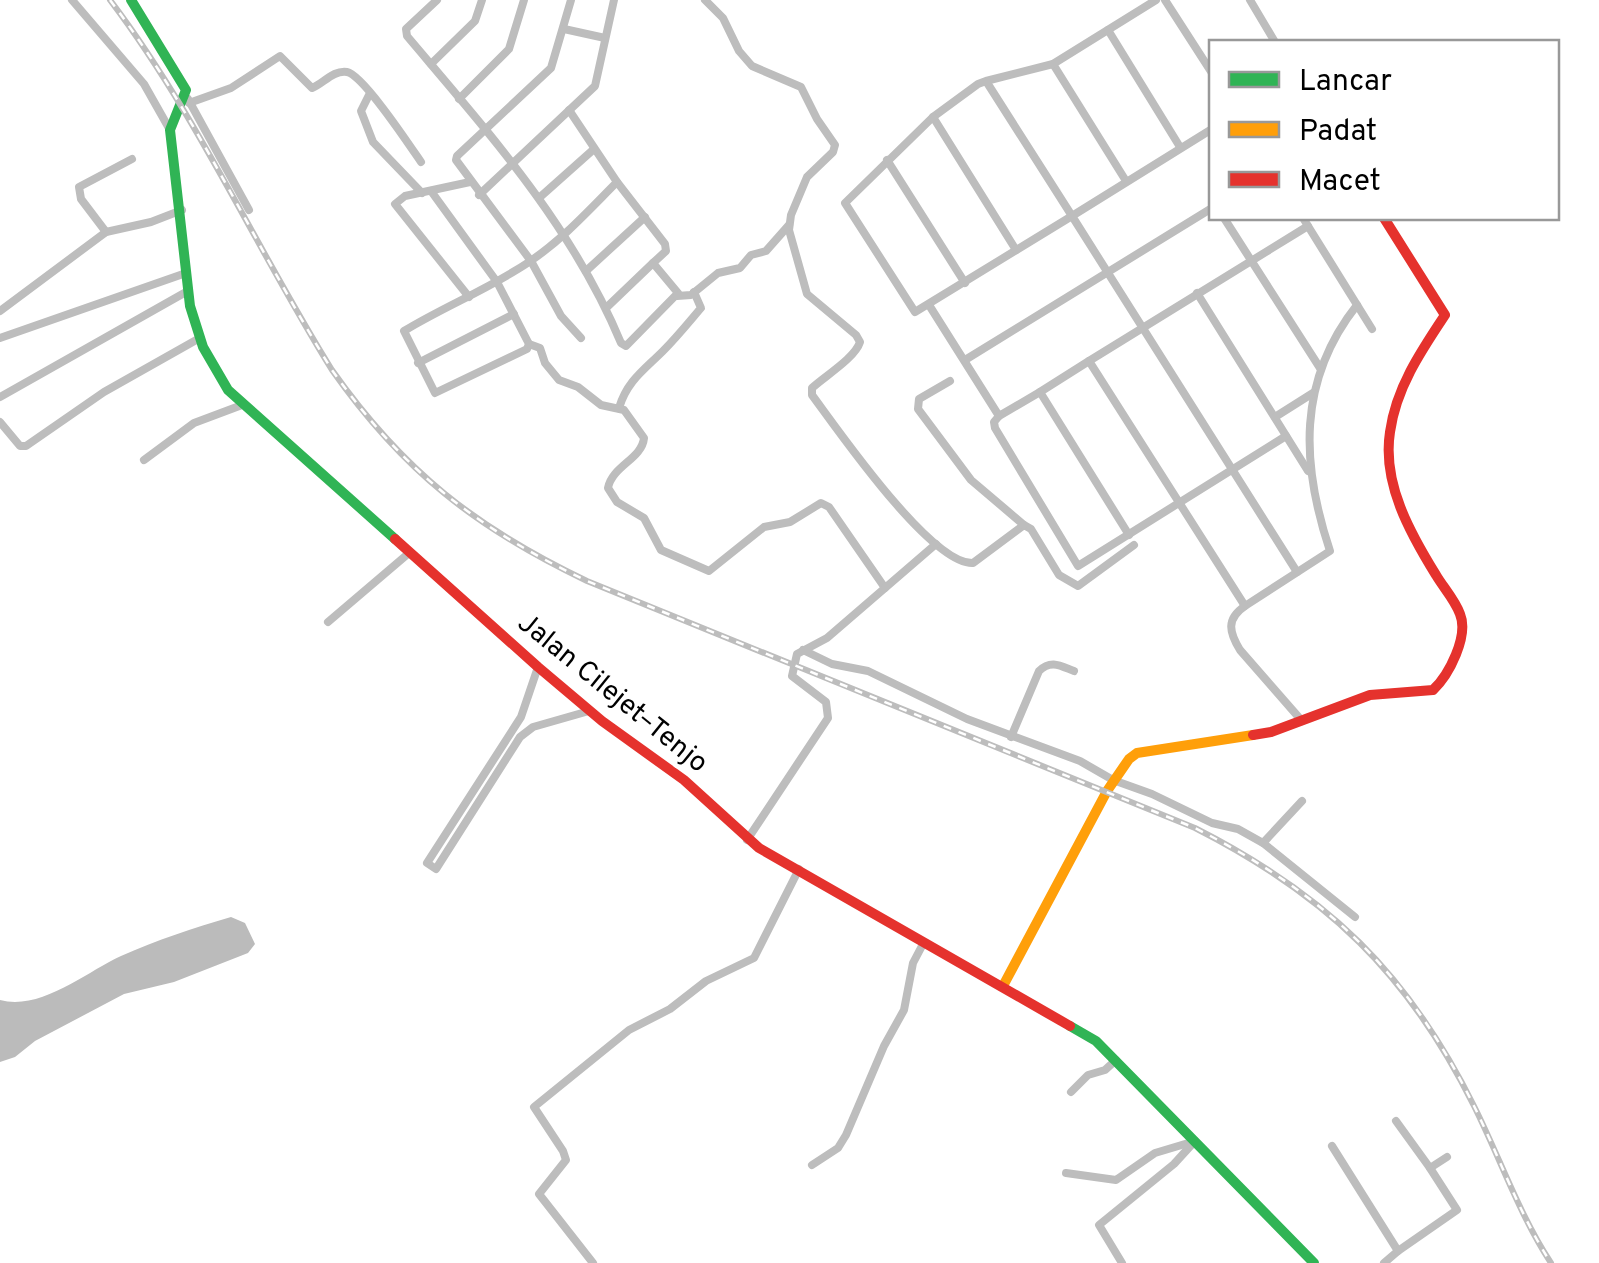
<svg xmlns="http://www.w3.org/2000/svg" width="1599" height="1263" viewBox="0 0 1599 1263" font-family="Overpass,sans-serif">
  <rect width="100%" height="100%" fill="#fff"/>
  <!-- water -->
  <path fill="#bbb" d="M231 917 245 923 255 944 248 953 174 982 124 994 35 1041 15 1057 0 1062V1000C41 1011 86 972 121 956 157 940 193 928 231 917Z"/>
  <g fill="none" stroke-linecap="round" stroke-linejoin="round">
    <!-- street -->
    <g stroke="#bdbdbd" stroke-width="8">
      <polyline points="72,0 144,84 170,130"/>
      <path d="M437 0 406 29 407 36C488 132 572 225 621 343L626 346 678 293 653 263 666 251 665 244 617 182 569 110"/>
      <polyline points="571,0 551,68 457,156 456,160 531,261 561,316 581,338"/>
      <path d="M705 0 723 18 739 51 752 66 801 87 817 119 835 145 833 152 807 177 791 215 789 230 807 294 856 335 860 342C855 358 825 376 812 388V395C838 430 931 565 973 563L1024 525 1031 529 1059 575 1078 586 1134 545"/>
      <polyline points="1165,0 1212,73"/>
      <polyline points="1250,0 1275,42"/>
      <polyline points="564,29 605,38"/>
      <polyline points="1108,30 1180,147"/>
      <polyline points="431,64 475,21 482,0"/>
      <polyline points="1053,64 1126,181"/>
      <polyline points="986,81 1072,216 915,312 845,203 933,117 978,84 986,81 1053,64 1156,0"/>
      <polyline points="369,95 361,111 373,142 422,193"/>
      <polyline points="188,99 249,210"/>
      <polyline points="459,99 509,49 524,0"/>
      <path d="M189 103 231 88 280 56 312 88C324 83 333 70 347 72 363 75 410 146 421 162"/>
      <polyline points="933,117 1016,250"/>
      <polyline points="1212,129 1072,216 1297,572"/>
      <polyline points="887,160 965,283"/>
      <path d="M431 191 497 282 529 344 527 349 435 393 404 331C445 306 489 289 529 262 562 240 589 210 617 182"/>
      <polyline points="479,195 595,86 614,0"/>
      <polyline points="539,198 594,149"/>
      <polyline points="1224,218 1320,368"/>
      <polyline points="1303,218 1372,329"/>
      <path d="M1308 226 1089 361 1245 606 1330 551C1301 464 1297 381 1357 305"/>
      <polyline points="106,232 81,199 79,187 132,159"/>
      <polyline points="586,271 645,217"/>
      <polyline points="1197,293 1308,471"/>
      <polyline points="677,296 691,295 718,273 740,268 751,255 766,251 789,225"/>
      <polyline points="469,297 395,204 405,196 470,182"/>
      <polyline points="929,305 999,416 1040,392"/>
      <polyline points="606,308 653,263"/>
      <polyline points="0,311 106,232 151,222 182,210"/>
      <polyline points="0,338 186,273"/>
      <path d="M529 344 540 348 545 363 559 380 578 387 601 405 624 410 644 438C642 459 612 466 608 488L617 502 644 518 661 550 709 571 764 527 790 522 821 503 829 507 885 588"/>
      <polyline points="965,360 1212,208"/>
      <polyline points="1089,361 1040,392 1129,535"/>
      <polyline points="418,363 514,314"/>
      <polyline points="950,381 919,399 918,409 971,480 1024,525"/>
      <polyline points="0,397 186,292"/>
      <path d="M619 408C627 381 644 370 663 351 677 337 689 322 701 308L694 292"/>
      <polyline points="999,416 994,422 995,428 1078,566 1286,436"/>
      <polyline points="1275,417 1313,393"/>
      <polyline points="0,422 20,446 26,446 104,392 198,339"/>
      <polyline points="144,460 194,423 242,405"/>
      <path d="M1245 606C1226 619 1229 632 1240 650L1302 721"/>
      <polyline points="328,622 409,553"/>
      <polyline points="803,650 832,664 868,671 967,719 1080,761 1113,780 1152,794 1212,823 1238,829 1263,843 1302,801"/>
      <polyline points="538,667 521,717 427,863 436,869 520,737 533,727 589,711"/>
      <path d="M1011 737 1039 671C1051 659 1061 666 1074 671"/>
      <polyline points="747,840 828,718 826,702 792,676 797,654 827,638 936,544"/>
      <polyline points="1263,843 1355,917"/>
      <polyline points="1071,1092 1088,1075 1105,1070 1116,1060"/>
      <polyline points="1396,1121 1430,1168 1447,1157"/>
      <polyline points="1332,1146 1398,1251 1384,1263"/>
      <polyline points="812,1165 838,1148 846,1135 884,1046 904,1010 913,963 923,944"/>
      <polyline points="1066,1173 1116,1180 1155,1153 1195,1141"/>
      <polyline points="1398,1251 1457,1210 1430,1168"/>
      <polyline points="593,1263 539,1194 566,1160 563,1151 534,1107 629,1030 670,1009 706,981 754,958 799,869"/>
      <polyline points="1122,1263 1099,1225 1174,1164 1195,1141"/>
    </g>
    <!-- fast -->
    <g stroke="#30b455" stroke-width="10">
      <polyline points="131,0 186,90 170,130 190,306 203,347 228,390 395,539"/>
      <polyline points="1070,1026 1096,1041 1314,1263"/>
    </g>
    <!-- slow -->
    <polyline stroke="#ff9f0a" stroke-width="10" points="1003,986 1107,791 1129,759 1137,753 1253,735"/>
    <!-- jam -->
    <g stroke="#e5322d" stroke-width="10">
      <polyline points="395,539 538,667 602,721 684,780 759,848 1070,1026"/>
      <path d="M1253 735 1271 732 1370 695 1433 690C1449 675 1469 636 1460 614 1455 600 1443 587 1436 575 1410 533 1382 483 1390 432 1396 388 1421 351 1445 315L1384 218"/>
    </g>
    <!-- rail casing -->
    <g stroke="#bdbdbd" stroke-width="6">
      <path id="rail" d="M110 0C197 115 256 248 332 370 403 471 476 528 587 581L1195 828C1327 895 1408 973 1474 1106 1500 1158 1519 1214 1551 1263"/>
    </g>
    <!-- rail -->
    <use href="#rail" stroke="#fff" stroke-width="2.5" stroke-dasharray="8" stroke-linecap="butt"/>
  </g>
  <g text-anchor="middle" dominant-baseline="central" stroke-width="9" stroke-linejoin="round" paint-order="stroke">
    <!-- street labels -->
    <g font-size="28" fill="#000" stroke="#fff">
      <text transform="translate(612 694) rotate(39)">Jalan Cilejet–Tenjo</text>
    </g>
  </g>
  <!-- legend -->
  <rect x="1209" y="40" width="350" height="180" fill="#ffffff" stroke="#999999" stroke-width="2.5"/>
  <rect x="1229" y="72" width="50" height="15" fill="#30b455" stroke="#999999" stroke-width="2.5"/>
  <text x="1299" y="90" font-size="30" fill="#000000">Lancar</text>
  <rect x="1229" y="122" width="50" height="15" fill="#ff9f0a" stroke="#999999" stroke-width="2.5"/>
  <text x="1299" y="140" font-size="30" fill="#000000">Padat</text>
  <rect x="1229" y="172" width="50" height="15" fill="#e5322d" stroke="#999999" stroke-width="2.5"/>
  <text x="1299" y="190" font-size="30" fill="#000000">Macet</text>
</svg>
